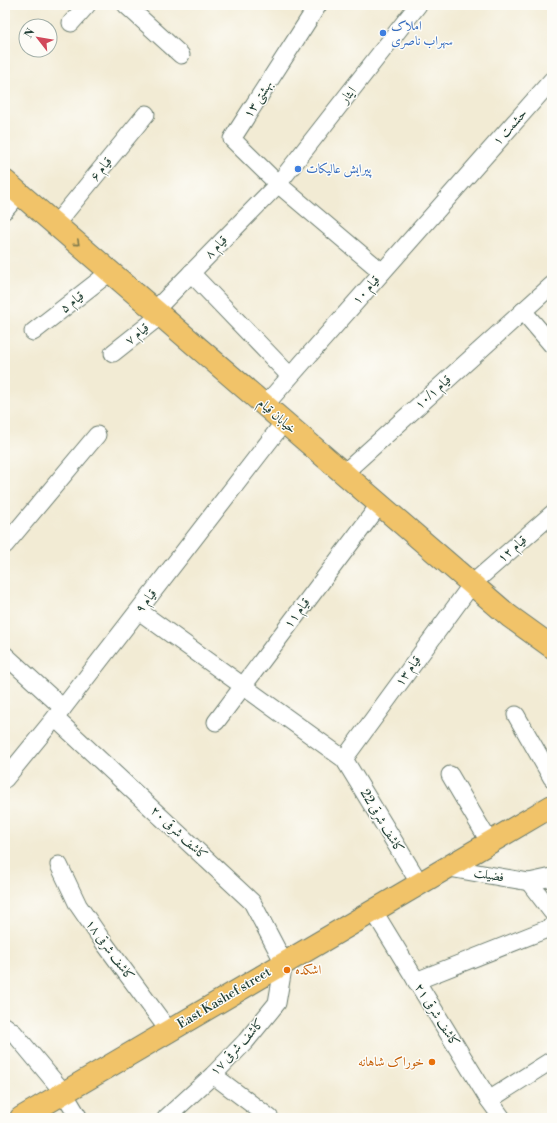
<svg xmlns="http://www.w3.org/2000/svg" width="557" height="1123" viewBox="0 0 557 1123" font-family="'Libre Bodoni',Amiri,serif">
  <rect width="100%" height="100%" fill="#fdfcf7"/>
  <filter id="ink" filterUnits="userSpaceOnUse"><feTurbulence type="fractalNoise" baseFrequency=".025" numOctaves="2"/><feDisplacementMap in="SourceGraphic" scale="8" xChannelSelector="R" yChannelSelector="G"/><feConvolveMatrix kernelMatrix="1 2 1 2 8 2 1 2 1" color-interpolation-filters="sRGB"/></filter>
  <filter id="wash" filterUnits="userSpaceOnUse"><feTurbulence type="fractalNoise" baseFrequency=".012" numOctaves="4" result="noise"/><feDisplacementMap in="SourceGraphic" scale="16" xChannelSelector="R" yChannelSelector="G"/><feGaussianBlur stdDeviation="0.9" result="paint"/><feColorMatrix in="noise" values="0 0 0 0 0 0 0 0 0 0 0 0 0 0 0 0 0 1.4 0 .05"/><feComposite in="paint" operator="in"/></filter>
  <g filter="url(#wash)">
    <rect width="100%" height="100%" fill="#f2ebd4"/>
  </g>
  <g filter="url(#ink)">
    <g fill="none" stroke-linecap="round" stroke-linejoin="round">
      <!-- minor casing -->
      <g stroke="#697a6c" stroke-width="19">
        <g id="minor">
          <polyline points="126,5 181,55"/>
          <polyline points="318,5 232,139 278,184 382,272"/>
          <polyline points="71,23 87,5"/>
          <polyline points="5,210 20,193"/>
          <polyline points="55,225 146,114"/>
          <polyline points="191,273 290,376"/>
          <polyline points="155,310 278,184 418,5"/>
          <polyline points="523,311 552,345"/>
          <polyline points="33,332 110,272"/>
          <polyline points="113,353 161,315"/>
          <polyline points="265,405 552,80"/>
          <polyline points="344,473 552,285"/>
          <polyline points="5,545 97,435"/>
          <polyline points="139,611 344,759 420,884"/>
          <polyline points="5,655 63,708"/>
          <polyline points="516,715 552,778"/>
          <polyline points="55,718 252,902 284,963 277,1003 246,1041 213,1075 166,1118"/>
          <polyline points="216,722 380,504"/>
          <polyline points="344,759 472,584 552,514"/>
          <polyline points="450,775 490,843"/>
          <polyline points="5,779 63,708 284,422"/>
          <polyline points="59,865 78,905 102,940 169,1031"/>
          <polyline points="449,868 529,882 552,877"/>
          <polyline points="529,882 552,912"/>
          <polyline points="373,910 489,1100 502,1118"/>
          <polyline points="416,981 552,927"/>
          <polyline points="5,1026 14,1033 64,1093 79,1118"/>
          <polyline points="213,1075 270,1118"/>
          <polyline points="489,1100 552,1060"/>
        </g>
      </g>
      <!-- major casing -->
      <g stroke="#697a6c" stroke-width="24">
        <g id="major">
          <polyline points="5,181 509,616 552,647"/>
          <polyline points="21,1118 552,806"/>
        </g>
      </g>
      <!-- minor -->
      <use href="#minor" stroke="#fff" stroke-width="17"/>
      <!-- major -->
      <use href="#major" stroke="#f1c369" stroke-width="22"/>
    </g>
    <!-- one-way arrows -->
    <defs><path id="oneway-chevron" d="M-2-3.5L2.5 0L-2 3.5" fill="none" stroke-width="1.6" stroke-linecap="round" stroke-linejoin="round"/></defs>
    <use stroke="#7d794c" href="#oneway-chevron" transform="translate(77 243) rotate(41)"/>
  </g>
  <!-- markers -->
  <g fill="#3f7fe0" stroke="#fdfcf7" stroke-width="1.5">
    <circle cx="383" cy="33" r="4"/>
    <circle cx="298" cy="169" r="4"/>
  </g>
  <g fill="#e8710a" stroke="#fdfcf7" stroke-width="1.5">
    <circle cx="287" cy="970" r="4"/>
    <circle cx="432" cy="1062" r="4"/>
  </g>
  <g text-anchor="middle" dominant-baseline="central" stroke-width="3" stroke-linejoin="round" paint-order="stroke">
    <!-- shop labels -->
    <g font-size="13" fill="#366cbe" stroke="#fdfcf7" text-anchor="start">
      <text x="391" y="26">املاک<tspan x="391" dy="15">سهراب ناصری</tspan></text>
      <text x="306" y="169">پیرایش عالیکات</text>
    </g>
    <!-- street labels -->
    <g font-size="13" fill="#1f3d34" stroke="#fdfcf7">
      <text transform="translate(348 95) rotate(-52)">ایثار</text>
      <text transform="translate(258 99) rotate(-57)">بهشتی ۱۳</text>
      <text transform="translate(510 127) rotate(-48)">حشمت ۱</text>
      <text transform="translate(101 169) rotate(-51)">قیام ۶</text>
      <text transform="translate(216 247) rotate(-46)">قیام ۸</text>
      <text transform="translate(366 290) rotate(-48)">قیام ۱۰</text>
      <text transform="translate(72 302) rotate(-38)">قیام ۵</text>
      <text transform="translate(137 334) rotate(-39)">قیام ۷</text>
      <text transform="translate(433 392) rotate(-42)">قیام ۱۰/۱</text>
      <text transform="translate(277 416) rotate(41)">خیابان قیام</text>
      <text transform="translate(512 549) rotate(-41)">قیام ۱۲</text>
      <text transform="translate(146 601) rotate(-52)">قیام ۹</text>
      <text transform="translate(297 613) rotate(-53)">قیام ۱۱</text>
      <text transform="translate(408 671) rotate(-54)">قیام ۱۳</text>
      <text transform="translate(382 821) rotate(59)">کاشف شرقی 22</text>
      <text transform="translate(179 833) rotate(43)">کاشف شرقی ۲۰</text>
      <text transform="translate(489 875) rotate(10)">فضیلت</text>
      <text transform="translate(110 950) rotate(54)">کاشف شرقی ۱۸</text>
      <text transform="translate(224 998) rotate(-31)">East Kashef street</text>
      <text transform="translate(437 1015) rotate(58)">کاشف شرقی ۲۱</text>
      <text transform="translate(237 1047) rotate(-47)">کاشف شرقی ۱۷</text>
    </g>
    <!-- food labels -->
    <g font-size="13" fill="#c56008" stroke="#fdfcf7" text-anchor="start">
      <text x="295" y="970">اشکده</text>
      <text x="424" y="1062" text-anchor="end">خوراک شاهانه</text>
    </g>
  </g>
  <!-- margin -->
  <rect width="557" height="1123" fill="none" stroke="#fdfcf7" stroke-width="20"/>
  <!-- north arrow -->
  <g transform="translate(38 38) rotate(301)"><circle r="19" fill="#fdfcf7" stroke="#a4b0a9"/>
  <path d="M0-3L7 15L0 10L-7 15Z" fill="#d1495b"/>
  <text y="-6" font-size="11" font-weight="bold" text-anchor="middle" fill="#1f3d34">N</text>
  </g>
</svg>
